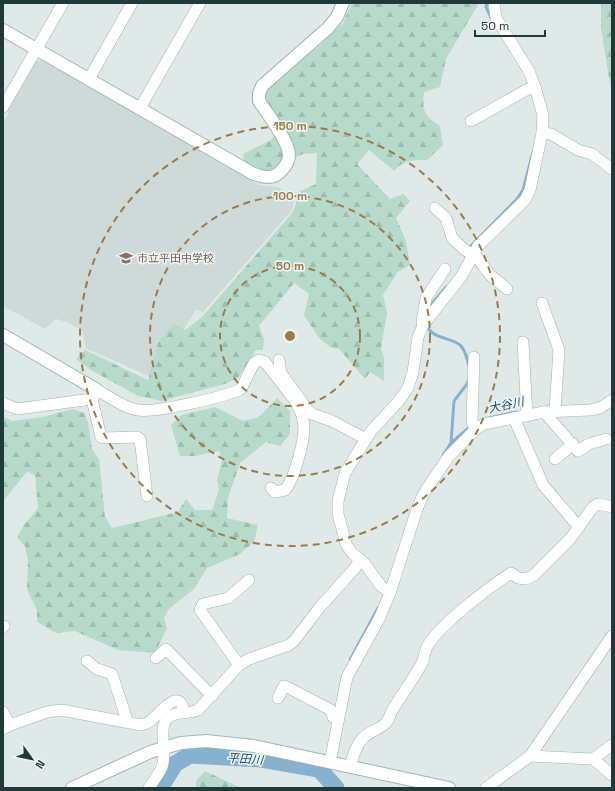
<svg xmlns="http://www.w3.org/2000/svg" width="615" height="791" viewBox="0 0 615 791" font-family="'Space Grotesk','Noto Sans JP',sans-serif">
  <defs>
    <pattern id="forest-firs" width="22" height="20" patternUnits="userSpaceOnUse"><rect width="22" height="20" fill="#b7dbca"/><path d="M5 1l3.5 6h-7zM16 11l3.5 6h-7z" fill="#9dbdae"/></pattern>
  </defs>
  <rect width="100%" height="100%" fill="#dfeae8"/>
  <!-- built -->
  <polygon fill="#cddad7" points="42,60 259,185 278,187 291,195 294,202 292,210 203,312 196,310 153,378 86,348 82,330 67,322 56,319 45,329 3,306 3,123 9,113 6,110 34,62"/>
  <!-- forest -->
  <g fill="url(#forest-firs)">
    <path d="M352 3H479L446 59 440 87 424 92C422 111 424 116 440 126L443 145 427 160C413 160 403 160 394 171L369 150 357 164 390 199 403 194 410 201 396 218 406 241 410 265 398 272 383 295 387 313 381 349 384 358V381L370 372 365 379 339 349 330 347 319 338 304 315 309 294 294 283 259 326 264 339 263 350H256L238 378 225 384 161 401 138 396 91 370 76 359 85 350 148 380 158 343 173 324 185 330 202 317 293 212 296 203V193L316 184 317 153 303 154 267 171 244 162 243 154 271 140 280 128 268 108 264 96 274 81 319 46 343 23Z"/>
    <polygon points="601,3 612,3 612,97 601,28"/>
    <polygon points="277,398 290,411 290,434 280,446 266,442 240,463 228,498 227,518 258,525 254,542 240,554 207,568 194,589 169,609 164,618 167,628 155,653 118,650 75,631 56,633 37,622 37,610 27,590 28,561 25,546 17,538 24,525 38,508 35,475 27,472 3,501 3,417 13,421 43,417 72,409 84,413 88,422 92,449 99,459 105,517 112,528 178,512 186,499 195,510 212,510 219,490 217,479 222,460 219,451 195,456 180,456 171,425 181,415 215,407 243,421 259,417"/>
    <polygon points="205,771 239,787 243,788 196,788 196,781"/>
  </g>
  <g fill="none" stroke-linecap="round" stroke-linejoin="round">
    <!-- stream -->
    <g stroke="#86b1cf" stroke-width="3">
      <polyline points="487,3 486,7 491,18"/>
      <polyline points="470,247 517,199 523,190 533,152"/>
      <polyline points="431,305 446,287"/>
      <path d="M427 326C433 339 450 337 460 345 466 350 467 360 469 366"/>
      <polyline points="489,418 516,412"/>
      <polyline points="451,443 454,401 467,384 469,378"/>
      <polyline points="443,455 451,443 471,426"/>
      <polyline points="350,660 378,608"/>
    </g>
    <!-- river -->
    <polyline stroke="#86b1cf" stroke-width="17" points="160,788 175,764 190,755 261,759 319,769 336,788"/>
    <!-- street casing -->
    <g stroke="#a2b1b0" stroke-width="12">
      <g id="street">
        <polyline points="89,79 132,3"/>
        <polyline points="3,107 63,3"/>
        <polyline points="140,108 200,3"/>
        <polyline points="471,121 528,89 535,87"/>
        <polyline points="542,133 551,134 578,150 592,154 612,169"/>
        <polyline points="435,208 446,218 452,238 465,250 477,257 490,275 507,289"/>
        <polyline points="542,303 559,350 555,411"/>
        <polyline points="423,325 422,322 426,298 445,269"/>
        <polyline points="523,342 527,416"/>
        <polyline points="474,357 472,421 475,430"/>
        <polyline points="279,360 281,373 307,409 312,414 332,421 366,439"/>
        <polyline points="3,403 17,409 92,399"/>
        <polyline points="544,412 578,451 589,444 606,439"/>
        <polyline points="514,418 543,485 579,527"/>
        <polyline points="555,459 573,444"/>
        <path d="M271 488 275 492 285 490C294 480 304 442 304 428 304 419 300 409 295 402"/>
        <path d="M147 496 140 439 137 437 104 438 101 437 92 399 97 390C110 397 124 408 138 410 155 413 225 397 241 389L254 363 259 360 265 362 292 397"/>
        <polyline points="390,593 381,586 365,564 352,553 346,544 338,514 338,501 345,473 371,431 398,402 408,388 413,372 418,337 423,325 461,277 478,246 525,200 530,190 542,133 543,115 535,87 529,71 496,18 494,3"/>
        <polyline points="3,627 4,626"/>
        <polyline points="156,658 166,649 212,696"/>
        <polyline points="87,661 97,669 112,674 126,717 126,722"/>
        <polyline points="239,665 200,610 203,604 228,598 249,580"/>
        <polyline points="278,698 284,686 287,687 331,710 333,717 338,720"/>
        <polyline points="3,712 10,725"/>
        <path d="M3 729 10 725 47 712 61 710 141 725C144 724 148 723 150 721 159 715 180 684 184 713"/>
        <polyline points="530,756 593,759 612,745"/>
        <polyline points="593,759 612,775"/>
        <polyline points="330,762 347,677 380,617 390,593 417,509 424,493 449,456 475,430 484,424 544,412 590,410 600,408 612,400"/>
        <path d="M350 767C353 757 355 746 363 738 374 727 387 730 391 712 401 696 412 681 421 665 425 659 424 651 428 645 443 622 488 588 511 573L518 578 526 579 534 575 570 539 593 507 598 504 612 507"/>
        <path d="M149 788C153 781 159 774 162 767 168 752 157 728 168 718 174 711 189 714 198 710L239 665 249 659 289 645 294 641 320 607 355 568 360 559"/>
        <polyline points="486,788 530,756 612,636"/>
      </g>
    </g>
    <!-- secondary casing -->
    <g stroke="#9eb5b3" stroke-width="14">
      <g id="secondary">
        <path d="M3 30 252 173C262 177 273 180 281 171 285 167 289 161 289 155 289 141 267 113 259 101V94L262 86 328 28 337 17 343 3"/>
        <polyline points="3,335 97,390"/>
        <polyline points="72,788 150,752 181,743 206,741 254,746 449,788"/>
      </g>
    </g>
    <!-- street -->
    <use href="#street" stroke="#fff" stroke-width="11"/>
    <!-- secondary -->
    <use href="#secondary" stroke="#fff" stroke-width="12"/>
  </g>
  <!-- distance rings -->
  <g fill="none" stroke="#9d7a4a" stroke-width="2" stroke-dasharray="7 5">
    <circle cx="290" cy="336" r="70"/>
    <circle cx="290" cy="336" r="140"/>
    <circle cx="290" cy="336" r="210"/>
  </g>
  <!-- icons -->
  <defs>
    <g id="school-bare" transform="scale(1.08)"><path d="M0-5L7-2L0 1L-7-2ZM-4 1L0 2.5L4 1V4Q0 6-4 4Z" fill="#8d6e63" stroke="#eff7f5" stroke-width="2.5" paint-order="stroke"/></g>
  </defs>
  <g fill-rule="evenodd">
    <use href="#school-bare" x="126" y="258"/>
  </g>
  <g text-anchor="middle" dominant-baseline="central" stroke-width="3" stroke-linejoin="round" paint-order="stroke">
    <!-- education labels -->
    <g font-size="11" fill="#785e54" stroke="#eff7f5" text-anchor="start">
      <text x="137" y="258">市立平田中学校</text>
    </g>
    <!-- water labels -->
    <g font-size="12" font-style="italic" fill="#1b4e74" stroke="#eff7f5">
      <text transform="translate(506 405) rotate(-12)">大谷川</text>
      <text transform="translate(245 759) rotate(4)">平田川</text>
    </g>
  </g>
  <circle cx="290" cy="336" r="6" fill="#9d7a4a" stroke="#eff7f5" stroke-width="2"/>
  <g font-size="12" text-anchor="middle" font-weight="bold" fill="#9d7a4a" stroke="#eff7f5" stroke-width="3" stroke-linejoin="round" paint-order="stroke">
    <text x="290" y="130">150 m</text>
    <text x="290" y="200">100 m</text>
    <text x="290" y="270">50 m</text>
  </g>
  <!-- border -->
  <rect width="615" height="791" fill="none" stroke="#203939" stroke-width="8"/>
  <!-- north arrow -->
  <g transform="translate(32 759) rotate(123)" stroke="#eff7f5" stroke-width="3" paint-order="stroke">
  <path d="M0-3L7 15L0 10L-7 15Z" fill="#203939"/>
  <text y="-6" font-size="11" font-weight="bold" text-anchor="middle" fill="#203939">N</text>
  </g>
  <!-- scale -->
  <path d="M475 30v6h70v-6" fill="none" stroke="#203939" stroke-width="2"/>
  <text x="481" y="30" font-size="12" fill="#203939" stroke="#eff7f5" stroke-width="3" paint-order="stroke">50 m</text>
</svg>
